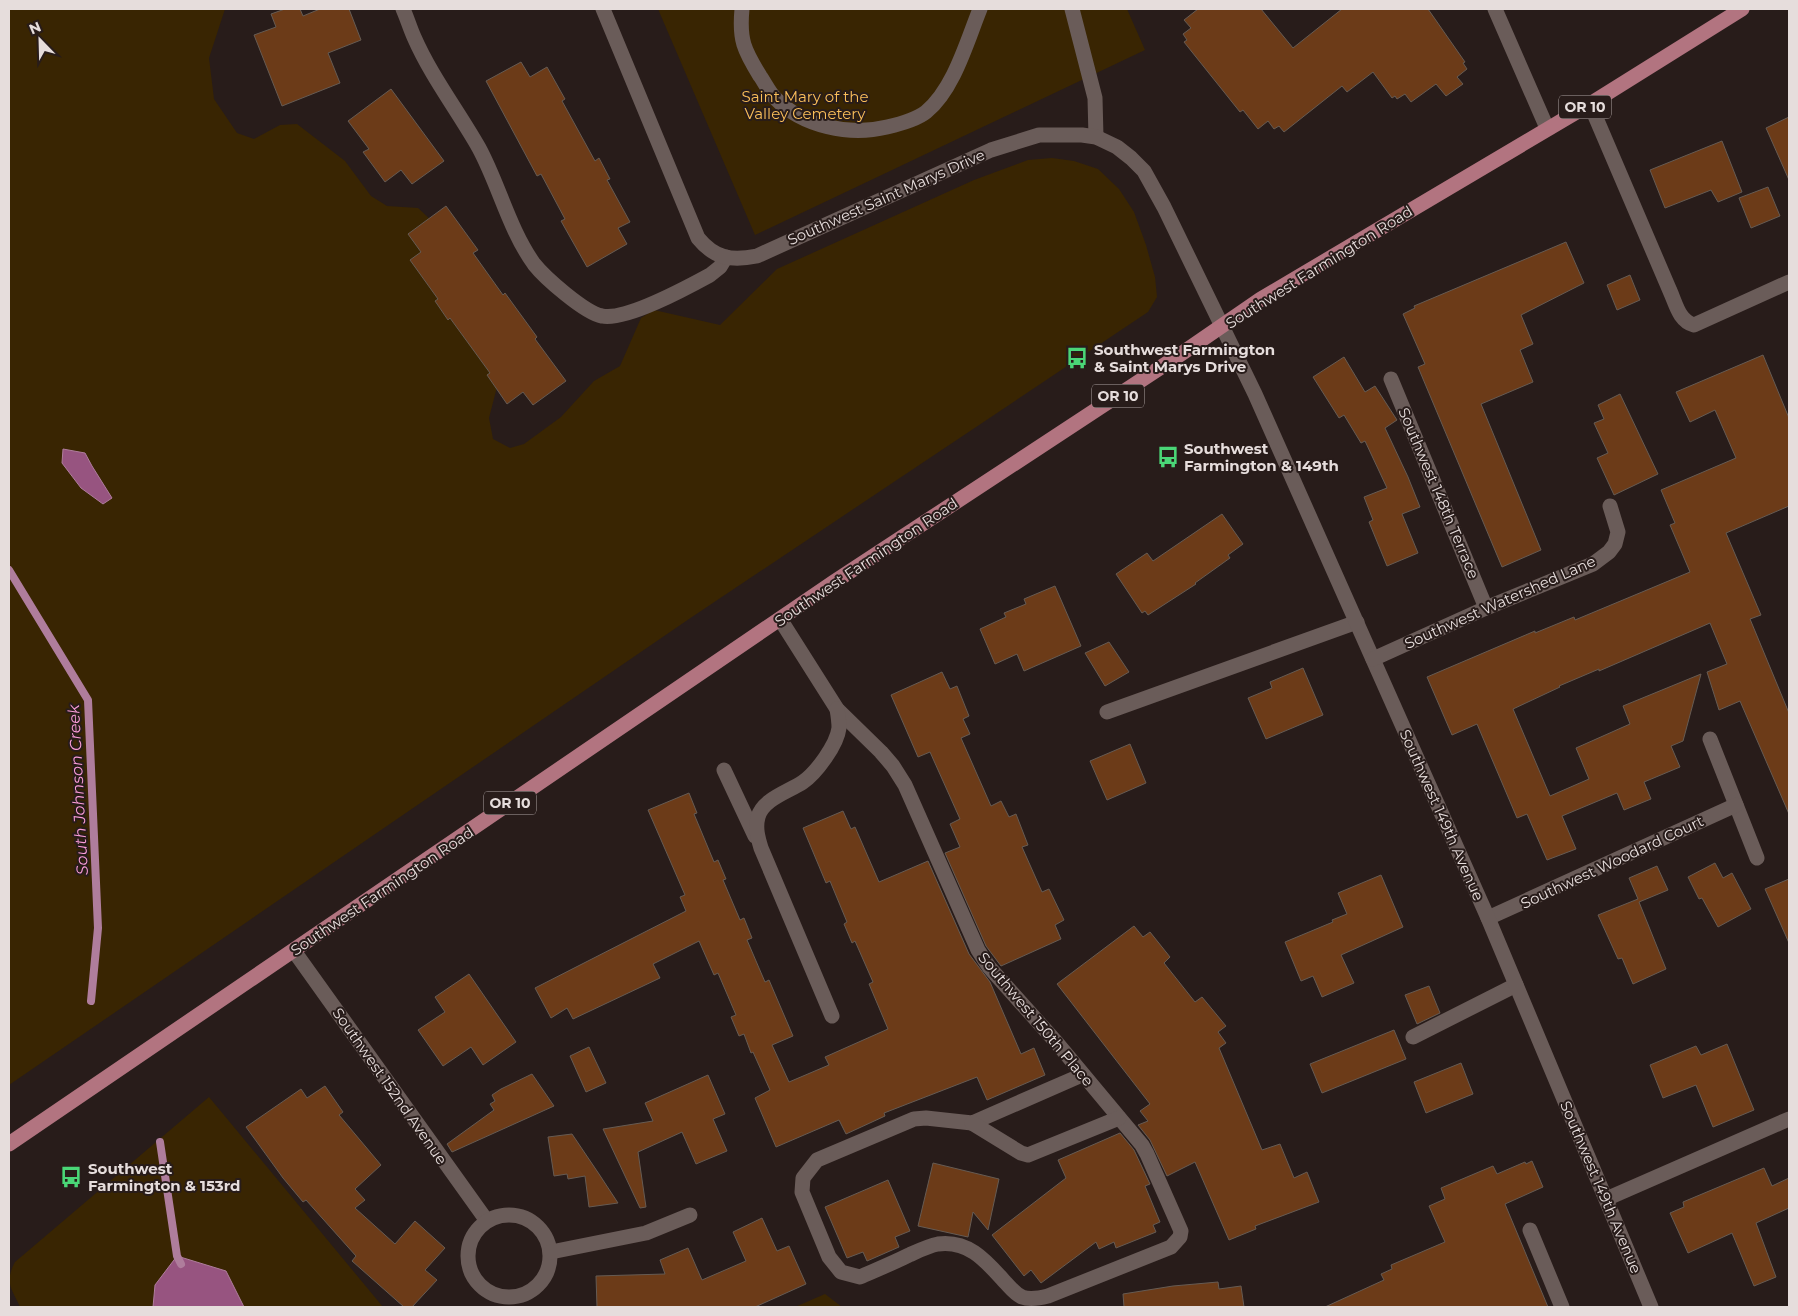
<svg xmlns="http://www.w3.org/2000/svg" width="1798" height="1316" viewBox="0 0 1798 1316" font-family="Montserrat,sans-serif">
  <rect width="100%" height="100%" fill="#281c1a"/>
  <!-- green -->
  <g fill="#392502" fill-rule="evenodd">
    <path d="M9 9H225L209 58 214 99 237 133 254 139 280 125 297 124 345 161 371 196 387 206 418 208 433 222 498 383 489 418 493 439 510 448 524 444 561 417 594 381 620 366 641 318 654 310 720 325 777 269 974 180 1028 160 1052 158 1074 161 1098 169 1119 189 1134 212 1146 245 1155 277 1157 297 1148 312 689 619 9 1085ZM85 453 92 466 112 498 92 495 81 488Z"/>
    <polygon points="658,9 1127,9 1145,50 755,235"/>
    <path d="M209 1097 383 1307H20C12 1289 4 1283 15 1262Z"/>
    <polygon points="825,1294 842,1307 795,1307"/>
  </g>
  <!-- water -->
  <g fill="#975480" stroke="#af7d9c">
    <polygon points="63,449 85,453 92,466 112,498 103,504 81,488 62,463"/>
    <polygon points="177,1256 226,1271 244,1307 153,1307 155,1285"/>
  </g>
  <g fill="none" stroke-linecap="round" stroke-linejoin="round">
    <!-- stream -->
    <g stroke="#af7d9c" stroke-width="8">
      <polyline points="9,570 88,700 98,928 91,1001"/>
      <polyline points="160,1142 177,1256 181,1264"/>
    </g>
  </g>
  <!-- building -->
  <g fill="#6c3b18" stroke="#665b53">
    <polygon points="285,9 300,9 303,16 320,9 349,9 361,40 328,53 340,83 282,106 254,35 276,27 271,14"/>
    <polygon points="1198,9 1261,9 1293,48 1342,9 1428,9 1465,62 1463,63 1467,69 1457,77 1463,84 1446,96 1436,84 1411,102 1405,94 1397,99 1395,96 1392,98 1373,72 1347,92 1342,86 1284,132 1279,126 1274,129 1268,121 1258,129 1243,110 1240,112 1184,42 1187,40 1183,34 1191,28 1184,20"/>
    <polygon points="521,62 530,77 547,67 565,99 562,101 595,161 599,158 610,179 607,180 630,222 618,228 627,244 587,267 561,221 565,219 541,174 537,176 486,81"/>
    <polygon points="391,89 444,161 412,184 401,170 385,182 363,152 369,149 348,121"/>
    <polygon points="1789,117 1789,180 1766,128"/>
    <polygon points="1722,141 1742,192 1718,202 1711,190 1665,208 1650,170"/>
    <polygon points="1768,187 1780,216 1751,228 1739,198"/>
    <polygon points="446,206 478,250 473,253 503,295 505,293 537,337 535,339 566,381 533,405 523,392 507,404 487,375 490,373 450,318 448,320 435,301 438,299 410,260 421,252 408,234"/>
    <polygon points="1566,242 1584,283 1521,315 1533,344 1520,350 1533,382 1481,404 1541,550 1502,567 1418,367 1425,364 1403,314 1415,308 1414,306"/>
    <polygon points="1630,275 1640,300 1617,310 1607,285"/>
    <polygon points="1763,355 1789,418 1789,506 1726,533 1761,615 1750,619 1789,713 1789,814 1740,701 1719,710 1707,672 1727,664 1710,623 1599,671 1599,669 1559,686 1560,687 1513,709 1550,796 1589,779 1576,748 1630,724 1623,706 1701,674 1683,741 1671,746 1680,767 1644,782 1651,799 1624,810 1617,793 1562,816 1576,849 1547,860 1527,814 1517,818 1477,724 1452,735 1427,677 1535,631 1535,633 1574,617 1575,620 1690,572 1670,525 1675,523 1661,490 1736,458 1715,410 1690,422 1676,392"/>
    <polygon points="1344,357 1365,392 1375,386 1397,420 1385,428 1408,477 1420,507 1402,514 1418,553 1387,566 1369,522 1373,520 1364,497 1387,488 1365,441 1361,443 1344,415 1339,418 1313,377"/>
    <polygon points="1620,394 1658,474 1614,495 1597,458 1608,453 1594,423 1604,419 1598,405"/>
    <polygon points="1222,514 1243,544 1228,555 1230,558 1195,583 1196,584 1148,615 1145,611 1142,613 1116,574 1147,553 1153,561"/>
    <polygon points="1055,586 1081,646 1024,671 1017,654 995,664 980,629 1006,617 1004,613 1026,604 1024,599"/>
    <polygon points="1109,642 1129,672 1105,686 1085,653"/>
    <polygon points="1303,668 1323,715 1266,739 1248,698 1272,688 1270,682"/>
    <polygon points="942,672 950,689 957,686 969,716 963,719 970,734 961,738 991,806 1001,801 1009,817 1016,814 1028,845 1022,847 1042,892 1049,889 1064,920 1055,925 1061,939 1001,966 986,946 945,853 960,847 950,824 960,819 930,752 918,757 891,695"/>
    <polygon points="1130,744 1146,783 1107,800 1090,761"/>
    <polygon points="689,793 697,813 694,814 714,862 718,860 726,879 723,880 740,920 744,918 752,938 747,940 765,982 769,980 793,1036 772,1045 789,1082 829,1065 825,1057 888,1029 869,984 873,982 855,941 852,943 844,924 847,922 830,881 826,883 803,828 843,811 851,829 855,827 879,882 928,861 969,954 990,982 1021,1054 1034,1048 1045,1075 987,1100 977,1077 884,1113 885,1116 846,1134 839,1120 776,1147 755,1098 770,1090 753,1052 751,1053 744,1034 739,1036 731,1017 736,1015 718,973 714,975 699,941 653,964 660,978 573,1019 567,1008 551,1018 535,988 686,911 680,897 685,895 648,810"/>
    <polygon points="1715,863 1723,878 1732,873 1751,909 1718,927 1702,898 1699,899 1688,877"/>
    <polygon points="1657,866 1668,890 1639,902 1666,969 1633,984 1622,958 1618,959 1598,915 1638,899 1629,878"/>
    <polygon points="1381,875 1403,927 1341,955 1354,983 1322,997 1313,976 1301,981 1285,942 1333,922 1332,920 1347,914 1338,893"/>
    <polygon points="1789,879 1789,943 1765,889"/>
    <polygon points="1134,926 1143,937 1150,932 1170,957 1164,963 1195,1002 1202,997 1226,1026 1218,1032 1226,1043 1219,1048 1262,1150 1280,1144 1294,1178 1307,1172 1319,1202 1255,1226 1256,1229 1229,1240 1195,1162 1167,1176 1150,1140 1138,1125 1148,1121 1140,1111 1150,1104 1057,984"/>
    <polygon points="469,974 516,1042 483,1065 471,1047 443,1066 418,1030 445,1012 435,997"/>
    <polygon points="1429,986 1440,1013 1417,1024 1405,995"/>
    <polygon points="1394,1030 1406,1059 1322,1093 1310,1064"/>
    <polygon points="1727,1044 1754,1110 1713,1127 1696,1085 1663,1098 1650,1065 1696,1046 1701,1055"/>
    <polygon points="589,1047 606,1083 586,1092 570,1056"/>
    <polygon points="1461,1063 1473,1094 1426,1113 1414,1082"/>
    <polygon points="532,1074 554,1106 452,1152 447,1144 494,1110 490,1104 495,1101 492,1095 501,1089"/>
    <polygon points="708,1075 725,1114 713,1119 727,1151 696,1164 682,1132 638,1152 646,1207 640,1208 603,1129 653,1121 645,1103"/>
    <polygon points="325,1086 343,1112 339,1115 381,1165 355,1189 365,1200 355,1208 395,1244 415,1221 445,1248 425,1270 437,1280 412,1307 404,1307 352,1261 356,1256 306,1200 303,1202 283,1178 246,1127 301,1089 307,1098"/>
    <polygon points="1120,1133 1134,1150 1150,1184 1145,1186 1160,1222 1153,1225 1156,1232 1116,1248 1114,1242 1099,1249 1096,1242 1041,1283 1031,1270 1024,1276 992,1235 1066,1178 1058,1160"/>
    <polygon points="572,1134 599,1174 618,1203 589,1207 585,1176 568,1179 567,1174 554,1176 548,1137"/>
    <polygon points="1532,1161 1543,1187 1505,1204 1548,1307 1325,1307 1384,1280 1381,1274 1392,1269 1391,1265 1445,1242 1429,1206 1445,1199 1441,1188 1493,1166 1497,1174 1525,1162 1526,1164"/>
    <polygon points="933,1163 999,1179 988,1230 973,1212 968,1237 918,1226"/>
    <polygon points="1764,1168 1772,1186 1789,1178 1789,1208 1756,1223 1776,1277 1754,1286 1732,1233 1688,1253 1670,1213 1684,1207 1683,1202"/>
    <polygon points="888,1180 910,1231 895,1237 899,1247 867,1261 863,1252 847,1258 825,1207"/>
    <polygon points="762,1218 777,1251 789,1246 806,1284 755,1307 597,1307 596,1276 665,1274 660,1260 688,1248 702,1280 746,1261 733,1232"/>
    <polygon points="1218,1282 1219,1289 1241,1286 1244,1307 1124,1307 1123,1294 1173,1286"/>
  </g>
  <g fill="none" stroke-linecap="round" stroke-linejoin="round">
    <!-- lane -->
    <g stroke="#6a5c59" stroke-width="15">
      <path d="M403 9C407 18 410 28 414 37 431 76 458 111 479 148 499 185 509 229 534 264 545 278 585 313 602 316 626 321 688 287 710 275L720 267 726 257"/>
      <path d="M742 9C739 40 744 50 760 76 765 83 769 92 775 98 803 127 850 136 887 127 900 124 916 120 926 112 954 89 967 41 980 9"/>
      <polyline points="1072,9 1095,98 1096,137"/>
      <path d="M1590 104 1670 291C1676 304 1679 321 1694 325L1789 282"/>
      <path d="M780 619 837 709 881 752 893 766 905 785 978 950 989 967 1057 1043 1142 1145 1147 1154 1181 1231 1180 1237 1171 1247 1048 1296C1040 1298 1030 1300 1022 1297 1015 1294 1010 1287 1005 1282 986 1261 969 1240 938 1244 928 1246 918 1251 909 1255 893 1263 876 1270 860 1277L841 1272 829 1257 802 1192 803 1178 817 1160 914 1119 926 1118 972 1123 1082 1075"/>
      <polyline points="1107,712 1357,622"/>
      <polyline points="1710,739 1757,858"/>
      <polyline points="724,770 755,836"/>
      <polyline points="1488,918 1736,805"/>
      <path d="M832 1016 761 848C758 838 755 828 758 817 763 799 788 792 803 782 816 773 837 745 839 728 839 722 838 715 837 709"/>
      <polyline points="1413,1037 1516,985"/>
      <polyline points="972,1123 1021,1153 1028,1155 1119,1118"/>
      <polyline points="1606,1199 1789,1119"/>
      <polyline points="1530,1230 1562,1307"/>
    </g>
    <!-- street -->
    <g stroke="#6a5c59" stroke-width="15">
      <path d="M603 9 698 238C715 259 732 261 757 256L991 150 1039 135H1082L1096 137 1117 147 1131 158 1144 171 1164 207 1255 394 1488 918 1651 1307"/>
      <polyline points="1495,9 1547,128"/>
      <polyline points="1391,379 1486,608"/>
      <polyline points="1373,659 1486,608 1593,564 1609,552 1615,544 1618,532 1610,506"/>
      <polyline points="294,951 487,1221"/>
      <circle cx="509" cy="1256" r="41"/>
      <polyline points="551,1252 646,1233 690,1215"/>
    </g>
    <!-- primary -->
    <polyline stroke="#b27480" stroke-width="15" points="9,1144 834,582 1181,354 1261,299 1590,104 1742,9"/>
  </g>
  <!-- icons -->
  <defs>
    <g id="bus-bare" transform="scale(1.725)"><path d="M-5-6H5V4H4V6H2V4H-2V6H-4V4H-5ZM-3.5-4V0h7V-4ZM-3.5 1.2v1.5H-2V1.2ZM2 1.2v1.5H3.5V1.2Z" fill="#4ad677" stroke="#281c1a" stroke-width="2.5" paint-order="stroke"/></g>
  </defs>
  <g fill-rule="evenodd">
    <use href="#bus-bare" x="1077" y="358"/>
    <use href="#bus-bare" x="1168" y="457"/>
    <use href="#bus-bare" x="71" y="1177"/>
  </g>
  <g text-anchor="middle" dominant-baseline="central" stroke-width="4" stroke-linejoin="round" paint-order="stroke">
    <!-- shield labels -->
    <g fill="#281c1a" stroke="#ada3a2" stroke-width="1">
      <rect x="1559" y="95.5" width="52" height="23" rx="4"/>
      <rect x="1092" y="384.5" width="52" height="23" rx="4"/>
      <rect x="484" y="791.5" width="52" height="23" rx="4"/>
    </g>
    <g font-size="14" font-weight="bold" fill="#e6dddc">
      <text x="1585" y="107">OR 10</text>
      <text x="1118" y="396">OR 10</text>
      <text x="510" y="803">OR 10</text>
    </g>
    <!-- park labels -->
    <g font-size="15" fill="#fbbf5a" stroke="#281c1a">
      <text x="805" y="96">Saint Mary of the<tspan x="805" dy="17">Valley Cemetery</tspan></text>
    </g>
    <!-- street labels -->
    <g font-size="15" fill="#e6dddc" stroke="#281c1a">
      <text transform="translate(886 197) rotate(-24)">Southwest Saint Marys Drive</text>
      <text transform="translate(1319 267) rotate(-32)">Southwest Farmington Road</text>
      <text transform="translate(1439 493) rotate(67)">Southwest 148th Terrace</text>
      <text transform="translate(866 562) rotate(-34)">Southwest Farmington Road</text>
      <text transform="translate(1500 602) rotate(-24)">Southwest Watershed Lane</text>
      <text transform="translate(1442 815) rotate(66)">Southwest 149th Avenue</text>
      <text transform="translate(1612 862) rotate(-25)">Southwest Woodard Court</text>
      <text transform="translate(382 891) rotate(-34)">Southwest Farmington Road</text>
      <text transform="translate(1036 1019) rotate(50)">Southwest 150th Place</text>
      <text transform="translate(390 1086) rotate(55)">Southwest 152nd Avenue</text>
      <text transform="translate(1601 1187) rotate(67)">Southwest 149th Avenue</text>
    </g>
    <!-- poi labels -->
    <g font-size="15" font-weight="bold" fill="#e6dddc" stroke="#281c1a" text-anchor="start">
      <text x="1094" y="349">Southwest Farmington<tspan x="1094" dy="17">&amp; Saint Marys Drive</tspan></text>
      <text x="1184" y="448">Southwest<tspan x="1184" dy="17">Farmington &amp; 149th</tspan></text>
      <text x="88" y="1168">Southwest<tspan x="88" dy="17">Farmington &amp; 153rd</tspan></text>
    </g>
    <!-- water labels -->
    <g font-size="16" font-style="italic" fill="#fa9cd9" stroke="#281c1a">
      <text transform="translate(78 790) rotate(-93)">South Johnson Creek</text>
    </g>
  </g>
  <!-- border -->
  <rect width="1798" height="1316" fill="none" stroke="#e6dddc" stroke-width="20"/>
  <!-- north arrow -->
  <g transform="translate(40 40) rotate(337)" stroke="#281c1a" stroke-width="4" paint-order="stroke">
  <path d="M0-4L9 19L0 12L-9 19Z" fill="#e6dddc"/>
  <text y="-8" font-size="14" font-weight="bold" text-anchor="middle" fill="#e6dddc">N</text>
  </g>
</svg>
